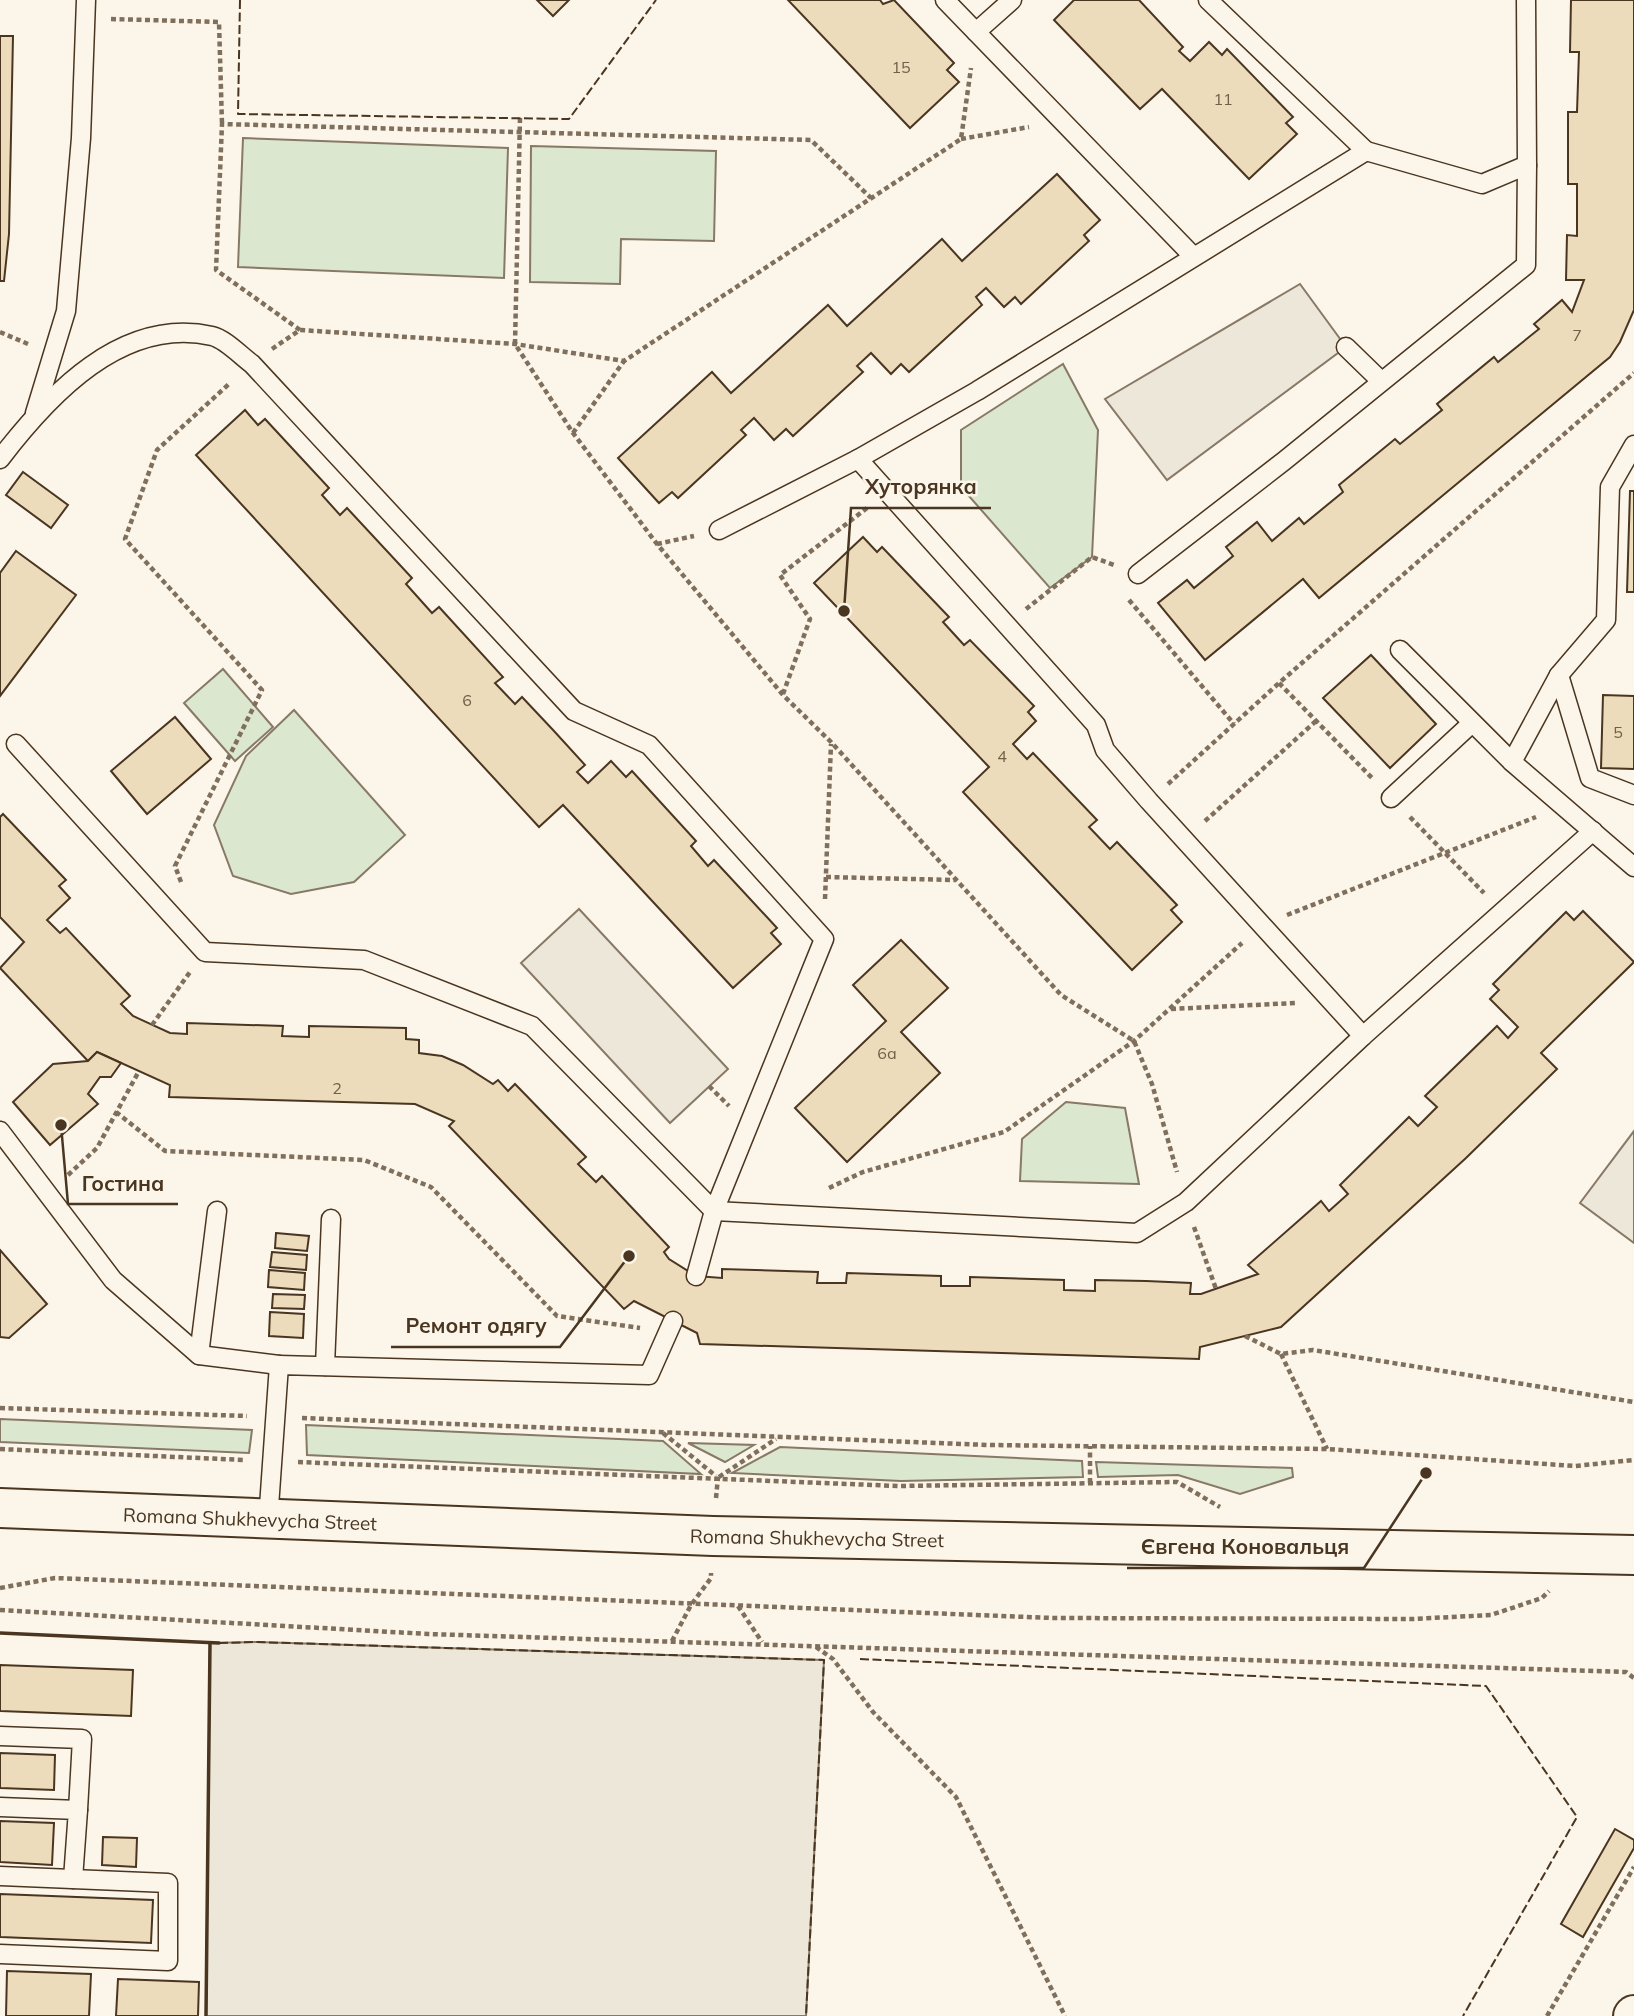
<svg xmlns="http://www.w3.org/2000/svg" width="1634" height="2016" viewBox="0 0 1634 2016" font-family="Mulish,sans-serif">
  <rect width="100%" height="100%" fill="#fbf6e9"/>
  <!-- green -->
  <g fill="#dce7d0" stroke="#887966" stroke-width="2">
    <polygon points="243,138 508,148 504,278 238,267"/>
    <polygon points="531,146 716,151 714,241 621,239 620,284 530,282"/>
    <polygon points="1063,364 1098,430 1092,557 1050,588 961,487 961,430"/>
    <polygon points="223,669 273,727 235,761 184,703"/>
    <polygon points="294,710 405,835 354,882 291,894 233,876 214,825 246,756"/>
    <polygon points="1066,1102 1125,1108 1139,1184 1020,1181 1022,1139"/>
    <polygon points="0,1419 252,1430 249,1453 0,1442"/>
    <polygon points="306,1425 663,1441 701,1474 307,1455"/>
    <polygon points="688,1443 754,1445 725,1462"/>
    <polygon points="780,1447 1082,1461 1083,1477 901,1481 732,1473"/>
    <polygon points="1096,1462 1292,1468 1293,1477 1240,1494 1178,1475 1098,1477"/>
  </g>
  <!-- parking -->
  <g fill="#ede7d9" stroke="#887966" stroke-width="2">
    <polygon points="1300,284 1346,347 1167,480 1105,399"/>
    <polygon points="579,909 728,1069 670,1123 521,963"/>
    <polygon points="1634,1131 1634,1243 1580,1203"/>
    <polygon points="257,1642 824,1660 806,2016 206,2016 210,1643"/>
  </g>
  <!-- building -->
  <g fill="#ecdcbc" stroke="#4a3520" stroke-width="2">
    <polygon points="537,0 569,0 553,16"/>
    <polygon points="788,0 880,0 883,4 894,0 954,63 947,70 959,82 910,128"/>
    <polygon points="1074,0 1139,0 1183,47 1179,51 1190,61 1209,42 1222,55 1227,49 1293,117 1286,123 1297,134 1249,179 1162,89 1140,109 1054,20"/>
    <polygon points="1571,0 1634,0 1634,310 1620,342 1610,357 1319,598 1303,579 1205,660 1158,603 1187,580 1194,588 1233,556 1226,547 1257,522 1272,541 1299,518 1304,524 1343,492 1339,485 1395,439 1400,444 1442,410 1437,404 1494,357 1498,362 1539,329 1534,324 1562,300 1572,312 1584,280 1566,280 1567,235 1577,236 1577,184 1568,184 1568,112 1577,112 1579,52 1570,52"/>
    <polygon points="0,36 13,36 9,234 4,281 0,281"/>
    <polygon points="1057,174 1100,220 1084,235 1089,241 1021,304 1015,297 1004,307 986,288 976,297 982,305 909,372 901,364 891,374 871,353 857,366 863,372 793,436 786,429 774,440 754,418 741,430 746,435 678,498 672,492 659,503 618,458 712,372 731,393 828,305 847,326 942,239 962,261"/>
    <polygon points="245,410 258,425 265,419 329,488 322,495 340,515 347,508 412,578 406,584 432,613 439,607 503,677 495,683 515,704 522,697 554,731 585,765 577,772 588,783 611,761 626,777 632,771 696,841 691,846 708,866 714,860 777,928 771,933 781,944 733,988 563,805 539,827 196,455"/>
    <polygon points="23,472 68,505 51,528 6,495"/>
    <polygon points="1630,491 1634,491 1634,592 1627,592"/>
    <polygon points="863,537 877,552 882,547 949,617 943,622 964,645 970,640 1034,706 1028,712 1036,721 1013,744 1027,759 1033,753 1097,820 1089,827 1110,849 1117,842 1177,905 1171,910 1182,922 1132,970 963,792 989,767 814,583"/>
    <polygon points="16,551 76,595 0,696 0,573"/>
    <polygon points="1371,655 1436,724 1390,768 1323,698"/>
    <polygon points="1603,695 1634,696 1634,769 1601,768"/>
    <polygon points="175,717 211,759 147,814 111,771"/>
    <polygon points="3,814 66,880 59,886 70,898 47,920 60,933 66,928 130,996 121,1004 133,1016 170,1033 187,1034 187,1023 283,1026 282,1036 309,1037 309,1026 406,1028 406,1039 419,1040 419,1053 442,1056 463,1065 493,1084 498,1080 508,1091 515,1084 586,1157 578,1164 596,1182 602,1176 669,1247 664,1252 669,1259 696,1276 722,1278 722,1269 818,1272 817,1283 846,1283 847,1273 941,1276 941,1286 970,1286 970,1277 1064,1280 1064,1290 1095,1291 1095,1280 1146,1281 1191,1283 1190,1294 1201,1294 1258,1274 1248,1265 1321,1201 1329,1211 1348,1194 1340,1185 1409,1117 1418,1126 1437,1107 1425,1096 1497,1026 1508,1038 1518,1027 1490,999 1499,990 1493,984 1566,912 1574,920 1583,911 1634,962 1541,1053 1557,1069 1466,1158 1281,1327 1200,1347 1199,1359 700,1344 697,1333 634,1301 624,1309 449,1126 454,1121 415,1104 169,1097 170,1085 97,1052 88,1061 0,968 24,942 0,917 0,817"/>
    <polygon points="901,940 948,988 901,1032 940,1073 847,1162 795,1108 886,1021 853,985"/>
    <polygon points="97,1052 121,1063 111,1077 100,1077 88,1094 98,1104 50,1145 13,1102 53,1064 88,1061"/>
    <polygon points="276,1233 309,1236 307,1251 275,1248"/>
    <polygon points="0,1250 47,1304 9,1338 0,1337"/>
    <polygon points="272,1252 307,1255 306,1270 270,1267"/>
    <polygon points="269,1270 305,1273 304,1290 268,1287"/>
    <polygon points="273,1294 305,1295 304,1309 272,1308"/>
    <polygon points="270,1312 304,1314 303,1338 269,1336"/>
    <polygon points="0,1665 133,1670 131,1716 0,1711"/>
    <polygon points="0,1753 55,1755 54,1790 0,1788"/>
    <polygon points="0,1821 54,1823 52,1865 0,1862"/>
    <polygon points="1615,1829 1634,1840 1634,1848 1583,1937 1561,1924"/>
    <polygon points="103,1837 137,1838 136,1867 102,1865"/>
    <polygon points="0,1894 153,1900 151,1943 0,1937"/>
    <polygon points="7,1971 91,1974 89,2016 6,2016"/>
    <polygon points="118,1979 199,1982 198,2016 116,2016"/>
  </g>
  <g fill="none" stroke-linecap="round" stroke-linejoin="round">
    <!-- service casing -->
    <g stroke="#4a3520" stroke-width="21">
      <g id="service">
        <polyline points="945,0 1193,256"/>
        <polyline points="1208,0 1366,151"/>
        <polyline points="976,32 1012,0"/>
        <polyline points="1346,347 1381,381"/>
        <polyline points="35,413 66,311 81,138 86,0"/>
        <polyline points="1634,445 1610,487 1606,620 1559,675 1512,762 1634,867"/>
        <path d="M0 459C49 395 122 316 212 336 225 339 240 355 252 364L574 711 649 745 824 939 714 1211 696 1276"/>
        <polyline points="719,530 858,459"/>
        <polyline points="1138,574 1284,461 1526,265 1527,165"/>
        <polyline points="1400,650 1512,762"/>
        <polyline points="1559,675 1590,778 1634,795"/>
        <polyline points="16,744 205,952 364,960 532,1026 714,1211 1137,1233 1186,1202 1363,1036 1593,831"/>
        <polyline points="1391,798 1472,723"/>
        <polyline points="1363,1036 1149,801 1105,750 1096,725 858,459 977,391 1366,151 1482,184 1527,165 1526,0"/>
        <polyline points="0,1131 113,1280 199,1355 279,1365"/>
        <polyline points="199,1355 217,1211"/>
        <polyline points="325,1366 331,1219"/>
        <polyline points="268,1521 279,1365 649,1375 673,1321"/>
        <polyline points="0,1736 82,1739 78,1810"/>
        <polyline points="0,1807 78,1810 73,1879"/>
        <polyline points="0,1876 168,1883 168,1961 0,1954"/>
      </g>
    </g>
    <!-- tertiary casing -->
    <g stroke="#4a3520" stroke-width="42">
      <polyline id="tertiary" points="1633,2016 1634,2015"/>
    </g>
    <!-- secondary casing -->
    <g stroke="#4a3520" stroke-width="42">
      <polyline id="secondary" points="0,1508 713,1536 1634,1555"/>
    </g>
    <!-- path -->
    <g stroke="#7f6f5c" stroke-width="4.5" stroke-dasharray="5 3.5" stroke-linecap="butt">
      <polyline points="111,19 219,22 222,124"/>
      <polyline points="520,118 515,344 573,433 657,544 783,695 831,742 1061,995 1134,1041 1152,1084 1177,1172"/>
      <polyline points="961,139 1029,127"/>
      <polyline points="300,330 216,270 222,124 811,140 871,198"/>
      <polyline points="0,332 28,344"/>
      <polyline points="272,349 300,330 515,344 624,361 961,139 971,68"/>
      <polyline points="573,433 624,361"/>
      <polyline points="657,544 694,536"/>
      <polyline points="1129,600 1234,724"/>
      <polyline points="1026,609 1092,557 1114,565"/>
      <polyline points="1279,683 1372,778"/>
      <polyline points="783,694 810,619 780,575 867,508"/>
      <polyline points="1168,784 1279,683 1634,373"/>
      <polyline points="1410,817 1484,893"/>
      <polyline points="1205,821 1316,721"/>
      <polyline points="826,877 955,880"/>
      <polyline points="181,882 175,866 262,690 125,539 157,450 230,383"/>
      <polyline points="825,899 831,744"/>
      <polyline points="1287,915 1536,817"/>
      <polyline points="1171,1009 1295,1003"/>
      <polyline points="152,1025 190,972"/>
      <polyline points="709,1086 729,1106"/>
      <polyline points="116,1112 165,1151 364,1160 431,1187 557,1316 640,1328"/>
      <polyline points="68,1175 97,1148 139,1071"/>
      <polyline points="829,1188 863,1172 1004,1132 1134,1041 1242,943"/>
      <polyline points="1194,1227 1216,1289"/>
      <polyline points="1245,1336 1281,1354 1313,1350 1634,1402"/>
      <polyline points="1281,1354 1327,1449"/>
      <polyline points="0,1408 247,1416"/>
      <polyline points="302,1418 988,1445 1327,1449 1575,1466 1634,1460"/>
      <polyline points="663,1433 716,1476"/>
      <polyline points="0,1449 244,1460"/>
      <polyline points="298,1462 898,1486 1177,1482 1220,1507"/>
      <polyline points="719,1477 776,1439"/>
      <polyline points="1090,1483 1090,1446"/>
      <polyline points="716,1498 718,1477"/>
      <polyline points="0,1588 55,1578 1052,1618 1412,1619 1491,1615 1542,1598 1549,1591"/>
      <polyline points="738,1606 762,1642"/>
      <polyline points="0,1610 428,1634 1626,1672 1634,1678"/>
      <polyline points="672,1641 691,1605 711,1578 711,1573"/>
      <polyline points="816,1647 833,1659 873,1712 956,1797 1065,2016"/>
      <polyline points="1547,2016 1634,1867"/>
    </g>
    <!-- service -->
    <use href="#service" stroke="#fbf6e9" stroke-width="18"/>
    <!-- tertiary -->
    <use href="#tertiary" stroke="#fbf6e9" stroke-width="38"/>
    <!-- secondary -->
    <use href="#secondary" stroke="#fbf6e9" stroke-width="38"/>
    <!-- fence -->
    <g stroke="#4a3520" stroke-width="2" stroke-dasharray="9 3.5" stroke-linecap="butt">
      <polyline points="240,0 238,114 569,119 656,0"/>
      <polyline points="219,1643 257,1642 824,1660 806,2016"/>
      <polyline points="860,1659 1486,1686 1577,1817 1463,2016"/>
    </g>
    <!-- wall -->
    <g stroke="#4a3520" stroke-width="3.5">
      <polyline points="0,1633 219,1643"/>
      <polyline points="206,2016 210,1643"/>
    </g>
  </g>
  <g text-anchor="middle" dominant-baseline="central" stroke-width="5" stroke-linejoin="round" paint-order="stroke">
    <!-- number labels -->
    <g font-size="16" fill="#725f47">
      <text x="901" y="67">15</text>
      <text x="1223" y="99">11</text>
      <text x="1577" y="335">7</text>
      <text x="467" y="700">6</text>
      <text x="1618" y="732">5</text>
      <text x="1002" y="756">4</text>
      <text x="887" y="1053">6а</text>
      <text x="337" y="1088">2</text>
    </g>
    <!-- street labels -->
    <g font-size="19" fill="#4a3520" stroke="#fbf6e9">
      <text transform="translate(250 1519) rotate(2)">Romana Shukhevycha Street</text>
      <text transform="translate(817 1538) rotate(1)">Romana Shukhevycha Street</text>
    </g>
  </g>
  <!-- callouts -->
  <path fill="none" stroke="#4a3520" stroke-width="2.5" d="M844 611L851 508H991M61 1125L68 1204H178M629 1256L560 1347H391M1426 1473L1364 1568H1127"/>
  <g fill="#4a3520" stroke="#fbf6e9" stroke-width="2.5">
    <circle cx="844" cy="611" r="7"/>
    <circle cx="61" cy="1125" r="7"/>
    <circle cx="629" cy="1256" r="7"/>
    <circle cx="1426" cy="1473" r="7"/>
  </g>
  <g font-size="21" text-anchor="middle" font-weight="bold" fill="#4a3520" stroke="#fbf6e9" stroke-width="5" stroke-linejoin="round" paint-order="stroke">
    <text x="921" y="494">Хуторянка</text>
    <text x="123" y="1191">Гостина</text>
    <text x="476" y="1333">Ремонт одягу</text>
    <text x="1245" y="1554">Євгена Коновальця</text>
  </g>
</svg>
